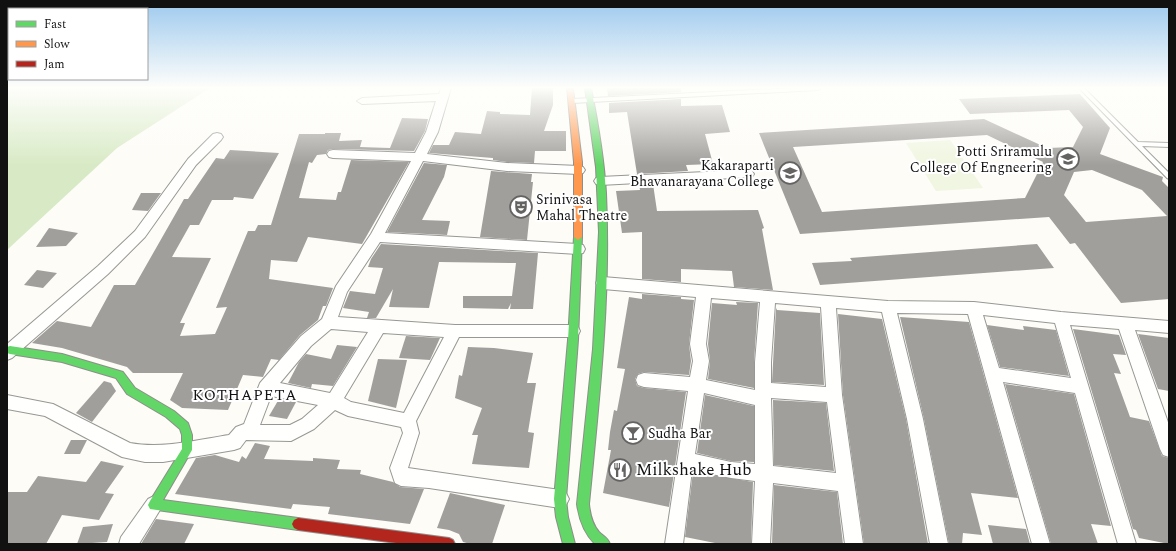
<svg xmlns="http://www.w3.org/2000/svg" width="1176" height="551" viewBox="0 0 1176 551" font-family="Spectral,serif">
  <rect width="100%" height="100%" fill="#fdfcf7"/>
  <!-- forest -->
  <polygon fill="#d8eac5" points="7,88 210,88 117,148 7,250"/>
  <!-- pitch -->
  <polygon fill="#f0f6e1" points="950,140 983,188 936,191 906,143"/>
  <!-- building -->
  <g fill="#a19f9c" fill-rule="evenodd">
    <polygon points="532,88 553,88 553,105 544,131 566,131 566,151 535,151 534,163 507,162 493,160 493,158 429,153 433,145 449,145 455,132 481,134 487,111 500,112 500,114 530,115"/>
    <polygon points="607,88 681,88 681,92 608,96"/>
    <path d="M1080 94 1110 128 1100 154 1163 177 1162 181 1169 188V299L1121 303 1075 243 1070 244 1049 217 800 234 759 133 984 119 1047 148 1073 147 1083 127 1069 110 970 114 959 99ZM987 135 1043 162 1025 198 822 212 793 147ZM1092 170 1142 190 1167 216 1086 222 1064 195 1074 172Z"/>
    <polygon points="681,99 681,106 722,105 730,132 705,134 713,164 686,165 688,171 637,174 627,112 609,113 609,103"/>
    <polygon points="402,118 428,119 425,131 414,151 333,149 328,150 326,154 317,155 312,163 309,162 299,198 336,200 338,192 341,192 351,160 409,162 362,244 308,237 297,262 271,260 269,279 333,288 326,306 323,306 318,320 300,335 279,360 271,359 263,377 243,375 228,410 182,408 170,400 183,373 133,373 127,367 62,348 32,343 57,321 91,327 114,285 135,285 184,199 188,199 216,158 224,159 230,150 279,153 253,199 234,197 233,200 212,200 199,225 190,225 172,257 211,258 180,323 185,323 180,336 215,334 227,307 216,308 248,231 255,231 258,225 271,225 299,134 325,134 325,133 341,133 339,141 362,140 360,147 390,148"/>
    <polygon points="424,163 447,165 444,177 422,220 450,221 447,235 387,232"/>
    <polygon points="491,171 532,174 531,182 533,182 527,240 480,237"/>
    <polygon points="639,184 653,184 657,211 758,210 764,228 762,229 773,290 734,287 732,271 681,269 681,282 642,279 642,232 622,233 616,191 640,190"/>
    <polygon points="141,193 161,193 148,211 132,210"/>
    <polygon points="49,228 78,233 66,246 36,247"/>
    <polygon points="381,244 538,253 533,309 510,309 511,303 508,309 463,308 463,296 512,296 516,263 439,262 429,308 389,307 393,289 376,318 367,318 369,312 343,308 350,291 375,294 383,268 368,267 371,259"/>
    <polygon points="1037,244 1054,268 820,285 812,263 852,261 850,258"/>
    <polygon points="37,270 57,273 43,288 24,285"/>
    <polygon points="642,294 681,297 681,299 694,300 689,344 691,361 689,375 644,372 638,374 635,379 637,386 644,388 686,392 669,507 603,493 611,450 608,450 610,432 614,410 617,411 625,369 617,368 629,297 642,299"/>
    <polygon points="736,302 758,303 754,362 754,388 708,379 710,361 708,344 712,303 737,305"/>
    <polygon points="776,308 777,310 820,313 824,385 772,382"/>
    <polygon points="838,314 882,319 906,419 928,544 864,544 843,395"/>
    <polygon points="900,317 969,322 1018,498 971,493 982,535 963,533 962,544 949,544 924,419"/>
    <polygon points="987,325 1024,330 1023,326 1056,330 1069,376 1000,367"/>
    <polygon points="1073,329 1119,335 1126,355 1113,354 1121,374 1114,373 1130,417 1149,421 1162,456 1169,458 1169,544 1139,538 1136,530 1133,529"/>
    <polygon points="1138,334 1169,338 1169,391 1158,389"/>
    <polygon points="406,336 440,338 430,360 399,358"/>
    <polygon points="337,345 357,347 333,386 312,384 311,388 288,383 299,362 306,354 331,359"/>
    <polygon points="468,347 494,348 533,353 527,383 536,383 528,432 534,433 529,468 472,464 478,435 472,435 482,408 455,398 459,375 462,376"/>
    <polygon points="378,359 407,360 396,408 368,401"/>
    <polygon points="104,381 111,383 116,391 92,422 76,413"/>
    <polygon points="1005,384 1074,394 1111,526 1091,524 1098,544 1051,544"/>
    <polygon points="705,395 754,406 754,462 731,461 697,453"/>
    <polygon points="279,399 296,402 287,419 269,416"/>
    <polygon points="773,400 826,403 834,471 774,465"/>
    <polygon points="71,440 87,440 80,454 64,454"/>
    <polygon points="255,443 270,446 264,459 313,461 313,458 340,460 337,469 361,470 360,474 393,482 400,487 424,489 410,524 328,514 330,507 293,504 291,509 175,494 196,458 215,455 239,462 242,456 246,459"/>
    <polygon points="101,461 124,466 105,493 114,494 99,520 62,515 46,544 7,544 7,492 27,492 38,476 86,482"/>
    <polygon points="693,472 753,482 751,544 720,544 685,537"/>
    <polygon points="774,485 837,492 843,544 772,544"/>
    <polygon points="450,493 505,505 492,544 470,544 463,542 459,534 449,530 437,528"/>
    <polygon points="156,519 194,524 184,544 141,544"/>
    <polygon points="113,524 107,542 77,544 83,527"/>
    <polygon points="988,525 1026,529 1030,544 993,544"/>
  </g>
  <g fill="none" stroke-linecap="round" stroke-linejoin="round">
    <!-- lane casing -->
    <g stroke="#979795" stroke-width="2">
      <g id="lane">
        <polygon points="795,88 821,88 818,90 572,103 569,101 572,99"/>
        <polygon points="1079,88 1084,88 1138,142 1169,143 1169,147 1142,146 1169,173 1169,179 1167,178"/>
      </g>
    </g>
    <!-- street casing -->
    <g stroke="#979795" stroke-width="2">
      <g id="street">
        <path d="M441 88H451L438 132 427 154 507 163 579 166 583 167 585 170 583 173 579 174 507 171 423 161 385 233 578 244 583 245 585 249 583 253 578 254 380 242 347 292 338 317 455 325H573L578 327 580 331 578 335 573 337H459L416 421 419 433 408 468 560 490 566 493 569 499 566 505 560 508 429 488 401 486 395 483 390 468 403 433 401 427 348 416 335 410 314 429 291 441 246 440 240 448 234 450 163 462H145L122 457 45 416 7 409V395L53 404 130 443C163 449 196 440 229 435L236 427 244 424 260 383 301 336 322 319 336 286 371 234 411 161 333 158 329 157 327 154 329 151 333 150 415 153 426 132 436 101 362 104 357 101 362 98 439 94ZM331 329 368 332 330 393 280 383 311 346ZM383 333 444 337 404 413 351 402 344 398ZM271 396 318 405 302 419 290 425H260Z"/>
        <polygon points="217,133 221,134 223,137 221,140 196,165 145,237 108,274 12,358 7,360 7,344 98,266 135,231 188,159 213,134"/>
        <polygon points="748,170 752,171 754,174 752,177 600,185 596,184 594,181 596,178 600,177"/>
        <path d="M603 277 888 301 974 302 1061 312 1169 321V333L1135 330 1169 425V457L1163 455 1160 449 1119 329 1070 325 1136 544H1118L1075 393 1003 382 1050 544H1032L968 314 897 313 923 419 948 544H930L907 419 882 312 836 308 842 395 863 544H845L838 491 773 483 770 544H752L755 481 731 478 692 470 683 544H665L688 391 644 387 638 385 636 380 638 375 644 373 690 377 693 361 690 344 696 297 603 289 598 287 596 283 598 279ZM711 298 760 302 755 362V390L706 380 709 361 706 344ZM775 303 821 307 826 387 771 383V362ZM983 315 1055 323 1071 378 999 368ZM704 393 755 405V464L731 462 695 454ZM771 398 827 402 836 473 773 466Z"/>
        <polygon points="154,496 160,499 163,505 139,544 119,544 121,537 148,499"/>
      </g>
    </g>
    <!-- fast casing -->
    <g stroke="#8e8d8b" stroke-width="2">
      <g id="fast">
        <path d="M585 88H591C598 123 604 158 606 193 611 297 599 401 589 504 590 514 592 524 599 532 603 536 608 538 610 544H595C584 533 579 519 577 504L593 349 599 232 596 167Z"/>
        <polygon points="578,234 582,237 578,340 566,499 568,517 575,544 563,544 556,517 554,499 568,340 574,237"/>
        <polygon points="10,346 62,354 123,372 135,388 174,411 188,423 192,435 192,450 163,500 298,518 302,520 304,524 302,528 298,530 150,509 148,505 150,501 182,449 182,435 180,429 166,417 127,394 116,378 62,362 10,354 7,353 7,347"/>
      </g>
    </g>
    <!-- slow casing -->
    <g stroke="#8e8d8b" stroke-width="2">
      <polygon id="slow" points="567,88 573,88 582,162 582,237 578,240 574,237 574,162"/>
    </g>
    <!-- jam casing -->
    <g stroke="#8e8d8b" stroke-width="2">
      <polygon id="jam" points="298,518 449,538 453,540 455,544 404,544 298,530 294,528 292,524 294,520"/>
    </g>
    <!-- lane -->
    <use href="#lane" fill="#fffffe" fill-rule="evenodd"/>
    <!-- street -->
    <use href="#street" fill="#fffffe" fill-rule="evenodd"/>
    <!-- fast -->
    <use href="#fast" fill="#63d668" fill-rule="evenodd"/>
    <!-- slow -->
    <use href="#slow" fill="#ff974d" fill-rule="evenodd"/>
    <!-- jam -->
    <use href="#jam" fill="#b3261e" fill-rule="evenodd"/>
  </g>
  <!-- sky -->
  <linearGradient id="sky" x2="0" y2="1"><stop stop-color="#9dc9ee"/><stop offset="0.53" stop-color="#fefefb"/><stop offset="1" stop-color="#fefefb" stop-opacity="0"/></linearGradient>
  <rect width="1176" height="165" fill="url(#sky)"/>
  <!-- icons -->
  <defs>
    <g id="university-ring" transform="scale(1.15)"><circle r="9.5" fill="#fff" stroke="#646362" stroke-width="1.5"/><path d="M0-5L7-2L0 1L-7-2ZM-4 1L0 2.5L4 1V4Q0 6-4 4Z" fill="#646362"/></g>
    <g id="theatre-ring" transform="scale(1.15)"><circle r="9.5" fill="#fff" stroke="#646362" stroke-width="1.5"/><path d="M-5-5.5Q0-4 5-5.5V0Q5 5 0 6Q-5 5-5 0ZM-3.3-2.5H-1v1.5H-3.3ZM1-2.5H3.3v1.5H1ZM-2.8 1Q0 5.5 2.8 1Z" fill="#646362"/></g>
    <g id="bar-ring" transform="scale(1.15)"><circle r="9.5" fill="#fff" stroke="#646362" stroke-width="1.5"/><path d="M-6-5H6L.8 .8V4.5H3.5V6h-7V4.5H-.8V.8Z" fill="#646362"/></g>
    <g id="restaurant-ring" transform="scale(1.15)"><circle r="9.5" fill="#fff" stroke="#646362" stroke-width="1.5"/><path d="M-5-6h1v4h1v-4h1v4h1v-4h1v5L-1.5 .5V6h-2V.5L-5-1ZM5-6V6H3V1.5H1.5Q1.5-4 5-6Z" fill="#646362"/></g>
  </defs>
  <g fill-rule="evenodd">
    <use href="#university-ring" x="1068" y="159"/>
    <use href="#university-ring" x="790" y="173"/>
    <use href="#theatre-ring" x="521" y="207"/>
    <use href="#bar-ring" x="633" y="433"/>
    <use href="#restaurant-ring" x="620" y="470"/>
  </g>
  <g text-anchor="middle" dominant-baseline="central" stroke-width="4" stroke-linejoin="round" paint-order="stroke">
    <!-- poi labels -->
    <g font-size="14" fill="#111" stroke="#fff" text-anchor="end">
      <text x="1052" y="151">Potti Sriramulu<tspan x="1052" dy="16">College Of Engneering</tspan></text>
      <text x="774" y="165">Kakaraparti<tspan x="774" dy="16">Bhavanarayana College</tspan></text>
      <text x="536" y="199" text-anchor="start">Srinivasa<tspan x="536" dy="16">Mahal Theatre</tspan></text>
      <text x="648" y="433" text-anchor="start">Sudha Bar</text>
    </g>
    <!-- neighbourhood labels -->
    <g font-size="15" letter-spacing="1" fill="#111" stroke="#fff">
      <text x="245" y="395">KOTHAPETA</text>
    </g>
    <!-- near-poi labels -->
    <g font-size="17" fill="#111" stroke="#fff" text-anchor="start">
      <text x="636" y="470">Milkshake Hub</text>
    </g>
  </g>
  <!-- border -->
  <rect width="1176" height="551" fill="none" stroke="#111111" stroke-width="16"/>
  <!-- legend -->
  <rect x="8" y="8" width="140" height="72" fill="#ffffff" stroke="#a0a0a0"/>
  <rect x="16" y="21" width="20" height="6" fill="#63d668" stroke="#a0a0a0"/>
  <text x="44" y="28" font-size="12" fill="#111111">Fast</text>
  <rect x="16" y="41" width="20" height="6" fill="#ff974d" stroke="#a0a0a0"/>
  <text x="44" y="48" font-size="12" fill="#111111">Slow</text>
  <rect x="16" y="61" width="20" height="6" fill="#b3261e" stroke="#a0a0a0"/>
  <text x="44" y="68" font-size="12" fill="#111111">Jam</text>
</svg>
